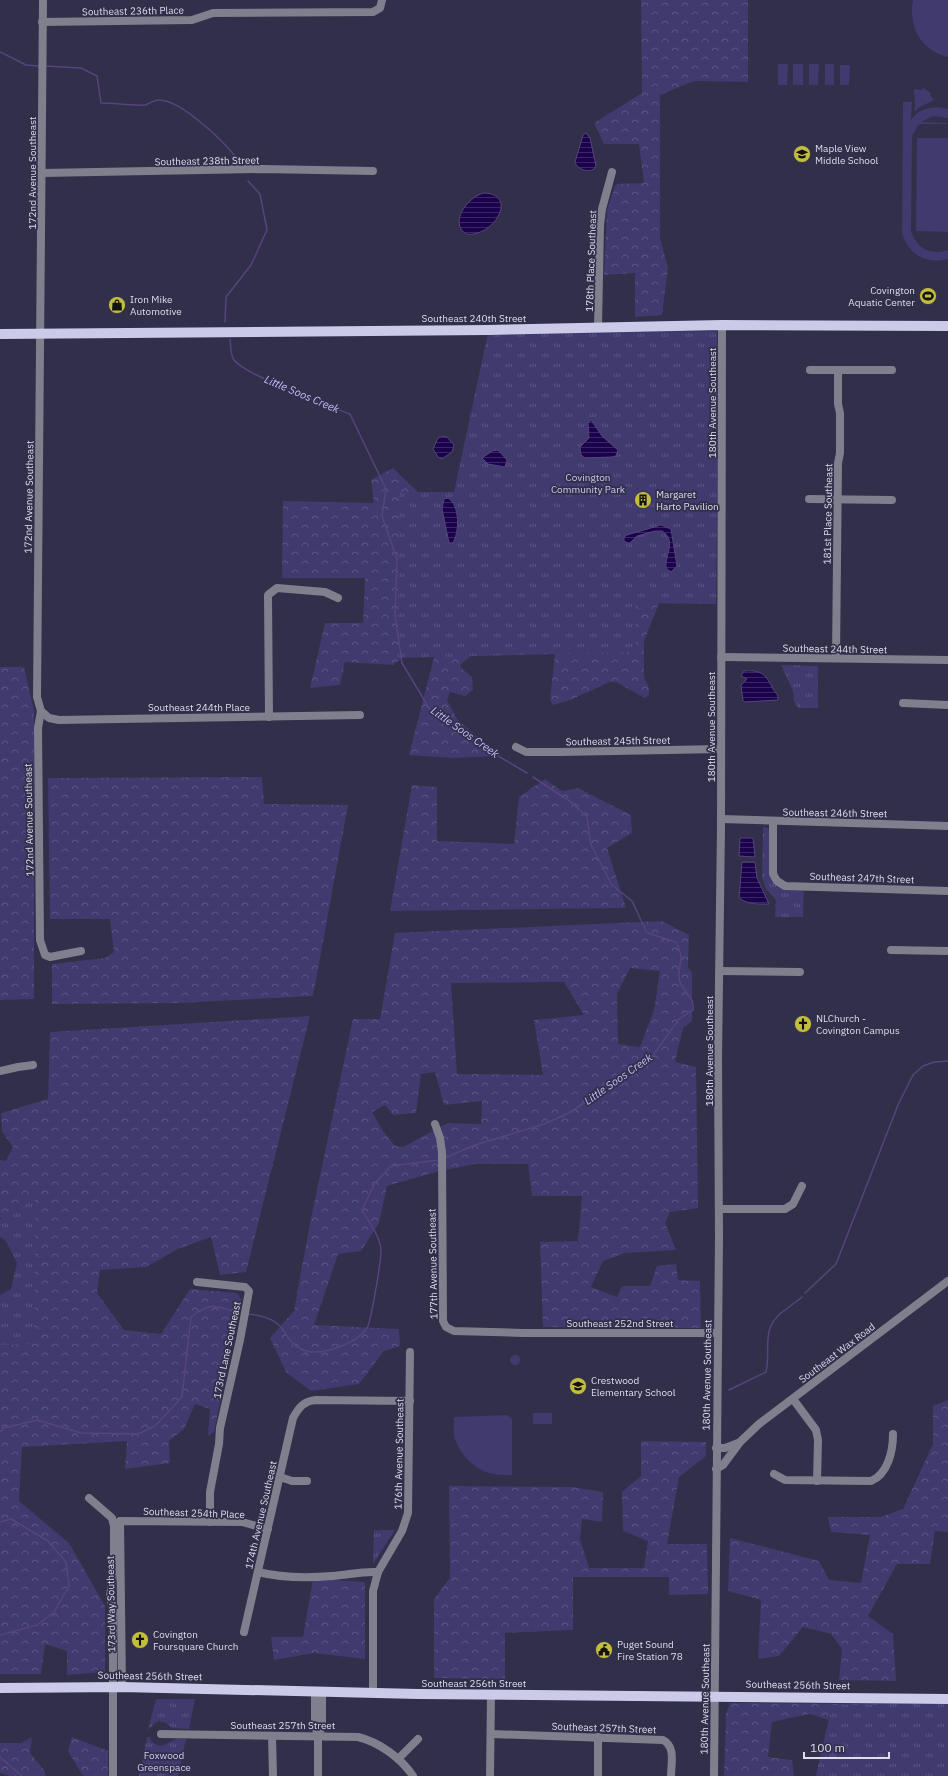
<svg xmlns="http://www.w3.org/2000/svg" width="948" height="1776" viewBox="0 0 948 1776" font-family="'IBM Plex Sans',sans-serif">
  <defs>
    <pattern id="forest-crowns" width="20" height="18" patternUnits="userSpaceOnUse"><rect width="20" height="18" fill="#403a6e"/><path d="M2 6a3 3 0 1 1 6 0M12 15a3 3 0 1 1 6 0" fill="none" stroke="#5b5683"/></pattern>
    <pattern id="park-tufts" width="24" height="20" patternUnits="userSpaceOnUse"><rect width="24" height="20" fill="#403a6e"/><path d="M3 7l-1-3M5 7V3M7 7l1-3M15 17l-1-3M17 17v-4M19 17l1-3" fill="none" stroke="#5b5683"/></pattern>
    <pattern id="water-rules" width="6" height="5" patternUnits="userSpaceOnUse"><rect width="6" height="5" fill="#1b034c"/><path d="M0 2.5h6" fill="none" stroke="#3c2766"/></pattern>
  </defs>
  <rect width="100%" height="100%" fill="#312f4a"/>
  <!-- grass -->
  <g fill="#403a6e">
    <path d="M913 0H948V57C921 51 908 27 913 0Z"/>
    <polygon points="778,64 788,64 787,85 778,85"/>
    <rect x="793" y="64" width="10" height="21"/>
    <polygon points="809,64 819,64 818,85 809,85"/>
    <rect x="825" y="64" width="9" height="21"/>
    <polygon points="840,65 850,65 849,85 840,85"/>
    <polygon points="923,88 931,93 930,95 934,100 918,108 916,111 914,110 915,107 914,89 921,90"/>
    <path d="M903 102H912L911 120C919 108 935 105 948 109V118L933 116 921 122 947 123V124H919L912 136 911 231C916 248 931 256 948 250V259C926 265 908 254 902 233Z"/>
    <polygon points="917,138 948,138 948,232 916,231"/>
    <rect x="533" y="1413" width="19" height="11"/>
    <path d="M507 1415 512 1419V1475C506 1475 499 1475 493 1474 475 1471 459 1454 454 1436 453 1430 454 1423 454 1417Z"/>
  </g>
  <!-- forest -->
  <g fill="url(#forest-crowns)" fill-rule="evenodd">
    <polygon points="641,0 748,0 748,82 694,81 660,95 660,238 668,268 662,315 635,317 635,273 604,275 607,210 616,184 644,183 639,144 604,144 594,123 642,93"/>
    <polygon points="393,468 423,497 402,658 393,665 345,662 340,685 310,688 325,623 363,623 365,578 282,578 283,501 374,503 371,480"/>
    <polygon points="464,521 673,603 659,603 644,641 644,677 649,688 649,695 645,698 616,682 610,682 570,700 553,705 550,699 555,654 472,655 460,665 461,668 472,677 473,690 465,696 450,692 447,700 457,719 499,756 453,758 409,755 440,634"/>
    <polygon points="0,667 24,667 34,711 34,999 0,1000"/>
    <polygon points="262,777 264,804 348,805 313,996 179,1003 52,1004 52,964 105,958 114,952 110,919 50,919 48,778"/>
    <polygon points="545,779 562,791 578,788 631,815 632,833 607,848 626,908 390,911 412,785 437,787 437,841 514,844 519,797"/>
    <path d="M662 921 689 935 688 968 692 972V1021L683 1028 675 1062 696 1067 698 1208 670 1212 665 1223 676 1250 625 1253 603 1261 591 1287 617 1297 622 1286H650L657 1266 676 1264 678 1280 700 1281 701 1328 543 1327 540 1242 578 1241 582 1196H532L528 1164H475L436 1172 387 1186 379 1223 361 1251 338 1254 314 1325 399 1329 400 1346 384 1351 359 1384 311 1391 286 1372 270 1338 294 1311 310 1223 353 1019H380L395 933ZM630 968 660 971 654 1010 640 1047 618 1044 617 994ZM564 982 584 1015 534 1020 543 1075 457 1074 451 983ZM435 1072 444 1105 482 1101 481 1124 448 1123 403 1147 395 1146 383 1131 372 1112 385 1105 393 1115 416 1113 421 1074Z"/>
    <polygon points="310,1016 246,1272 220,1275 211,1237 178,1249 146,1267 100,1270 97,1293 124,1330 161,1334 190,1289 237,1293 241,1299 214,1432 208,1436 210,1409 195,1404 184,1429 169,1441 170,1463 125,1469 127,1441 22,1447 19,1501 69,1543 105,1606 105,1672 67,1675 67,1651 45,1644 41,1674 0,1674 0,1308 17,1303 20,1219 0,1218 0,1160 6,1161 13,1147 2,1131 1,1113 48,1099 50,1032"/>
    <polygon points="948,1400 948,1532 935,1531 930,1564 897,1564 868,1616 893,1634 896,1681 839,1680 842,1649 831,1634 803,1627 779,1656 758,1659 761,1600 728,1591 730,1538 819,1561 829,1580 861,1583 870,1535 831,1532 828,1517 881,1517 903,1509 933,1444 933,1406"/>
    <polygon points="641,1441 706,1442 706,1456 679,1477 667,1544 707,1544 708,1594 669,1595 669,1577 573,1577 573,1630 505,1633 505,1679 434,1678 434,1599 450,1578 449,1486 572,1487 603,1492 602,1522 582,1519 580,1539 589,1568 644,1568 648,1541 623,1531 622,1492 641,1476"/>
    <polygon points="313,1579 365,1582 365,1659 314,1653 274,1660 271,1637 303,1637"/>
    <polygon points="730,1703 921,1704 948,1776 816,1776 829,1720 809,1714 772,1722 768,1757 792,1760 794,1776 724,1776 726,1714"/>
    <polygon points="32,1737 30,1753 44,1770 46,1776 9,1776 0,1773 0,1743 21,1743"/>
    <polygon points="72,1737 108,1751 108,1776 83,1776 68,1751"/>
  </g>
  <!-- park -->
  <g fill="url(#park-tufts)">
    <polygon points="717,331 718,434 716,604 635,603 636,652 398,658 399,492 454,492 488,333"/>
    <polygon points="781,665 818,666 818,708 798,708 794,701 793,691"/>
    <path d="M763 827 768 828 769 831V873C776 892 787 889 804 889L803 917H775L776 900 766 889 762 877Z"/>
    <polygon points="35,1199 34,1344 0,1345 0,1295 11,1289 17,1263 6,1241 0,1237 0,1219"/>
    <circle cx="515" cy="1360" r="5"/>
    <polygon points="374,1530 395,1530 373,1564"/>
    <polygon points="156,1699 195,1699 189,1729 172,1728 166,1723 159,1721 155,1723 148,1730"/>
    <polygon points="948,1704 948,1776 816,1776 832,1705"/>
    <path d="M147 1737H150L151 1741C163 1750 163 1744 174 1740 177 1738 183 1739 186 1739L178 1776H139Z"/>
  </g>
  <!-- water -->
  <g fill="url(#water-rules)" stroke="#55447d">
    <path d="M586 133 590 138 596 166 594 169C587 173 577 169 575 162L583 135Z"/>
    <path d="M484 193C519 194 494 238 466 234 448 222 469 196 484 193Z"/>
    <polygon points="591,420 602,436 618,450 616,456 612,457 585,458 581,455 580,447 589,438 588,423"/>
    <polygon points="441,436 447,437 454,445 452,452 442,459 438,457 433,449 438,438"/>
    <polygon points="498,450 507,460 505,467 488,464 482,458 492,451"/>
    <path d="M448 498C460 505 460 533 452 544L449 543 442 509 444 499Z"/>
    <path d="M661 525 671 529 677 566 671 572 666 568C665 554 677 541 662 531H655L637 536 629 544 624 541V537L627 535Z"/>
    <path d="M744 671C760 670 765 673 772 687 774 692 779 694 778 700L745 702 743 701 741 685 747 679 741 676Z"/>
    <polygon points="740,838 753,838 755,857 739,856"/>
    <path d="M742 862H755L757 878 769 904C758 904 749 905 739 898Z"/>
  </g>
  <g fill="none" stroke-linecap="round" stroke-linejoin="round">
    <!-- stream -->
    <g stroke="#55447d" stroke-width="1.5">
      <polyline points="0,52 26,65 39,66"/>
      <path d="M44 66 81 68 97 76 101 103C114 103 133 106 145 105 149 104 154 100 159 100 182 100 228 145 240 163"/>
      <polyline points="225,322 226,297 251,265 267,230 260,194 248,181"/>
      <path d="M230 339C231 346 230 354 234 360 245 375 329 406 350 414L386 489 382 516 397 559 395 615 402 663 429 708 483 747 527 773"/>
      <path d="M445 1158 475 1145 544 1124 569 1113 625 1076 654 1054 679 1019 693 1010C695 997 684 993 680 982 675 967 687 962 676 942L647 933 632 901 612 885 591 845 587 817 571 802 533 777"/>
      <polyline points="805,1293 836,1264 898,1105 913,1075 923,1066 934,1062 948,1061"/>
      <path d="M248 1314C260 1315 276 1319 283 1330 288 1337 292 1345 301 1349 319 1358 356 1344 367 1328 371 1322 381 1261 381 1251 381 1237 368 1221 362 1210L375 1183 391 1166 439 1160"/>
      <path d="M729 1390 766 1372C771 1352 761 1330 780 1314 787 1308 795 1303 802 1297"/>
      <path d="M0 1432 4 1428 37 1420 81 1433 138 1434 155 1426 182 1397 191 1317C213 1300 216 1307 240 1313"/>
      <polyline points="0,1522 11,1519 48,1541 66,1562 69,1586 54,1612 37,1625 0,1635"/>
      <polyline points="0,1757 22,1776"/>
    </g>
    <!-- minor -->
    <g stroke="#7f7f8d" stroke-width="8">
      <polyline points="43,0 37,697 41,711 38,728 40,940 45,955 50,957 81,951"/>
      <polyline points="42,22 192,20 213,13 373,12 380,8 382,0"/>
      <polyline points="42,173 262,169 373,171"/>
      <polyline points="598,328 600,225 602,209 612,172"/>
      <polyline points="810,370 892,370"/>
      <polyline points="809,499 892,500"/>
      <polyline points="721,657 948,660"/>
      <polyline points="836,658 838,463 840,453 840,413 838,404 838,370"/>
      <polyline points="903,703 948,705"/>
      <polyline points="41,711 49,718 59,720 360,715"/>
      <polyline points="269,717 268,595 277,588 325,592 338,598"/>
      <polyline points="516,747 526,752 560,752 721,749"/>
      <polyline points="721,819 948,826"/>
      <polyline points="773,821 773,874 777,881 785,886 948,891"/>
      <polyline points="891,950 948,951"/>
      <polyline points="720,971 800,972"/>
      <polyline points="0,1071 18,1067 33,1065"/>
      <polyline points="435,1124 440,1138 442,1152 443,1321 446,1327 454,1331 523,1333 718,1333"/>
      <polyline points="719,1209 785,1209 793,1204 802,1186"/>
      <polyline points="197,1282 245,1287 249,1291 240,1340 220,1428 219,1444 210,1492 210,1522"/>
      <polyline points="793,1399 816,1430 818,1440 817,1481"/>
      <polyline points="716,1448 725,1448 738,1443"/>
      <polyline points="716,1469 723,1465 740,1442 759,1424 948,1281"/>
      <path d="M774 1474 785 1480 871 1481C888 1474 893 1451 893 1434"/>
      <polyline points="280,1477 292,1481 307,1481"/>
      <polyline points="89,1498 112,1518 114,1526 114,1568 110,1596 113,1610 113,1776"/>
      <path d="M258 1572C282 1578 308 1578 332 1576 348 1575 361 1571 378 1572"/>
      <path d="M244 1632 293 1418C299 1407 304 1401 316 1400L410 1401"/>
      <polyline points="122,1687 120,1521 242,1522 268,1529"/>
      <polyline points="315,1692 315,1725 318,1736 322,1726 322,1692"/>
      <polyline points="373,1693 373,1591 378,1572 402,1531 408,1513 410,1352"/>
      <path d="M161 1734 358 1737C379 1742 401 1758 413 1776"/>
      <path d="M492 1734 663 1740C676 1747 671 1763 671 1776"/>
      <polyline points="272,1736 273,1776"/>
      <polyline points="598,1737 598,1776"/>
      <polyline points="398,1759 418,1739"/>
      <polyline points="318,1776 318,1736"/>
      <polyline points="490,1776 491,1695"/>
      <polyline points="714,1776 719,1237 718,1059 721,827 722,325"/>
    </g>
    <!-- major -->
    <g stroke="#cbcae8" stroke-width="10">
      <polyline points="0,334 488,330 722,325 948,326"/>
      <polyline points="0,1688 122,1687 418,1694 948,1699"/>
    </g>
  </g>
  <!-- icons -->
  <defs>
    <g id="school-disc" transform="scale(0.9)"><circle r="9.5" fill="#c2bd3f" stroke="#312f4a"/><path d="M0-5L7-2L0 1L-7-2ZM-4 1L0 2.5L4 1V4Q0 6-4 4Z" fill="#111"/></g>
    <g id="stadium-disc" transform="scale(0.9)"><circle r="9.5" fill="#c2bd3f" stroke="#312f4a"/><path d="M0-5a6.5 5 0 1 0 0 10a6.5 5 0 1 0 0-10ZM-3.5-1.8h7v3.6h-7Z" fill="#111"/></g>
    <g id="shop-disc" transform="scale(0.9)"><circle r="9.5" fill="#c2bd3f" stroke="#312f4a"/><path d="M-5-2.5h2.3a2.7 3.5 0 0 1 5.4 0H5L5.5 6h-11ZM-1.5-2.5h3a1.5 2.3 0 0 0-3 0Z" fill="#111"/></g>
    <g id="building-disc" transform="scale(0.9)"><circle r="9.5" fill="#c2bd3f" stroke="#312f4a"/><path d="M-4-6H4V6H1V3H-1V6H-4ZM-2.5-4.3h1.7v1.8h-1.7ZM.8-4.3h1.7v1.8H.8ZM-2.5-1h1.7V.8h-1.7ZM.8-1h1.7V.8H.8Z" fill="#111"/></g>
    <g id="church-disc" transform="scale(0.9)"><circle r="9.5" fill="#c2bd3f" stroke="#312f4a"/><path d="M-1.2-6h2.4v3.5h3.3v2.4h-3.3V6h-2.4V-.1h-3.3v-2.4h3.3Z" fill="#111"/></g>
    <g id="civic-disc" transform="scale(0.9)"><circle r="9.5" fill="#c2bd3f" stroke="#312f4a"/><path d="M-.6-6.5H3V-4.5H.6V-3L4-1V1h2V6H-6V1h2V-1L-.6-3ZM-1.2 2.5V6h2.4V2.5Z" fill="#111"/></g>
  </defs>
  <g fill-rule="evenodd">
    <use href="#school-disc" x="802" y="154"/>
    <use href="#stadium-disc" x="928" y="296"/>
    <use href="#shop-disc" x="117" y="305"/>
    <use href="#building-disc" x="643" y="500"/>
    <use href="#church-disc" x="803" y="1024"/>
    <use href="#school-disc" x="578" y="1386"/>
    <use href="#church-disc" x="140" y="1640"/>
    <use href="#civic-disc" x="604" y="1650"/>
  </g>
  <g text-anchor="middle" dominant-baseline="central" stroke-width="3.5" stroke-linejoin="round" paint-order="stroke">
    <!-- street labels -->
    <g font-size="10" fill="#dde" stroke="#312f4a">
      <text transform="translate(133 11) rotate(-1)">Southeast 236th Place</text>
      <text transform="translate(207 161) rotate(-1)">Southeast 238th Street</text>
      <text transform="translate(32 173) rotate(-90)">172nd Avenue Southeast</text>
      <text transform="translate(591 261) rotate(-88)">178th Place Southeast</text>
      <text x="474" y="318">Southeast 240th Street</text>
      <text transform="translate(712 403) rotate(-90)">180th Avenue Southeast</text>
      <text transform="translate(29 497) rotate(-89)">172nd Avenue Southeast</text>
      <text transform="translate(828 514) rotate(-89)">181st Place Southeast</text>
      <text transform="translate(835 649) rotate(1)">Southeast 244th Street</text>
      <text x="199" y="707">Southeast 244th Place</text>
      <text transform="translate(711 727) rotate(-90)">180th Avenue Southeast</text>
      <text transform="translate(618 741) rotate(-1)">Southeast 245th Street</text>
      <text transform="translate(835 813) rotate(1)">Southeast 246th Street</text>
      <text transform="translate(29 820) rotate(-91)">172nd Avenue Southeast</text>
      <text transform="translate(862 878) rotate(2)">Southeast 247th Street</text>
      <text transform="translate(709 1051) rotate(-90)">180th Avenue Southeast</text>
      <text transform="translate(433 1264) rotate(-91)">177th Avenue Southeast</text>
      <text x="620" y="1323">Southeast 252nd Street</text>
      <text transform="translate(227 1350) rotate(-78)">173rd Lane Southeast</text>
      <text transform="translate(837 1353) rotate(-37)">Southeast Wax Road</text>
      <text transform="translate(707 1375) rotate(-89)">180th Avenue Southeast</text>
      <text transform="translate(399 1454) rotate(-89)">176th Avenue Southeast</text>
      <text transform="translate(194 1513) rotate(2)">Southeast 254th Place</text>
      <text transform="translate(261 1515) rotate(-77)">174th Avenue Southeast</text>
      <text transform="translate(111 1604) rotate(-91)">173rd Way Southeast</text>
      <text transform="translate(150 1676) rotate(1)">Southeast 256th Street</text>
      <text x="474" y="1683">Southeast 256th Street</text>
      <text transform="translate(798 1685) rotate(1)">Southeast 256th Street</text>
      <text transform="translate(705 1699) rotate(-89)">180th Avenue Southeast</text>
      <text x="283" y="1725">Southeast 257th Street</text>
      <text transform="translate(604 1728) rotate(2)">Southeast 257th Street</text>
    </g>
    <!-- poi labels -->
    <g font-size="10" fill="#dde" stroke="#312f4a" text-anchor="start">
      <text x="815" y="148">Maple View<tspan x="815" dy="12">Middle School</tspan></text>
      <text x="915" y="290" text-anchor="end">Covington<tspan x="915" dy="12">Aquatic Center</tspan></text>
      <text x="130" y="299">Iron Mike<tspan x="130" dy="12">Automotive</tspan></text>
      <text x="656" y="494">Margaret<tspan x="656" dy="12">Harto Pavilion</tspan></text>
      <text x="816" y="1018">NLChurch -<tspan x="816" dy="12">Covington Campus</tspan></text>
      <text x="591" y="1380">Crestwood<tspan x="591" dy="12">Elementary School</tspan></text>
      <text x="153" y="1634">Covington<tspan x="153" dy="12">Foursquare Church</tspan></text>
      <text x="617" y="1644">Puget Sound<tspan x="617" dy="12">Fire Station 78</tspan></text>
    </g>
    <!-- park labels -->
    <g font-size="10" fill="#cdcbf6" stroke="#312f4a">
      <text x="588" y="477">Covington<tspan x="588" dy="12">Community Park</tspan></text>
      <text x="164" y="1755">Foxwood<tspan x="164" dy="12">Greenspace</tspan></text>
    </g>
    <!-- water labels -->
    <g font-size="11" font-style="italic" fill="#c2befe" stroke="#312f4a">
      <text transform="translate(302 394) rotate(23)">Little Soos Creek</text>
      <text transform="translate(465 732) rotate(35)">Little Soos Creek</text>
      <text transform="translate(618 1079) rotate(-35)">Little Soos Creek</text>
    </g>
  </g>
  <!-- scale -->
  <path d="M804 1752v6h85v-6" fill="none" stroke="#ddddee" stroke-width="2"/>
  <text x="810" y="1752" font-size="12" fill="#ddddee" stroke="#312f4a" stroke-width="3" paint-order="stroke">100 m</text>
</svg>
